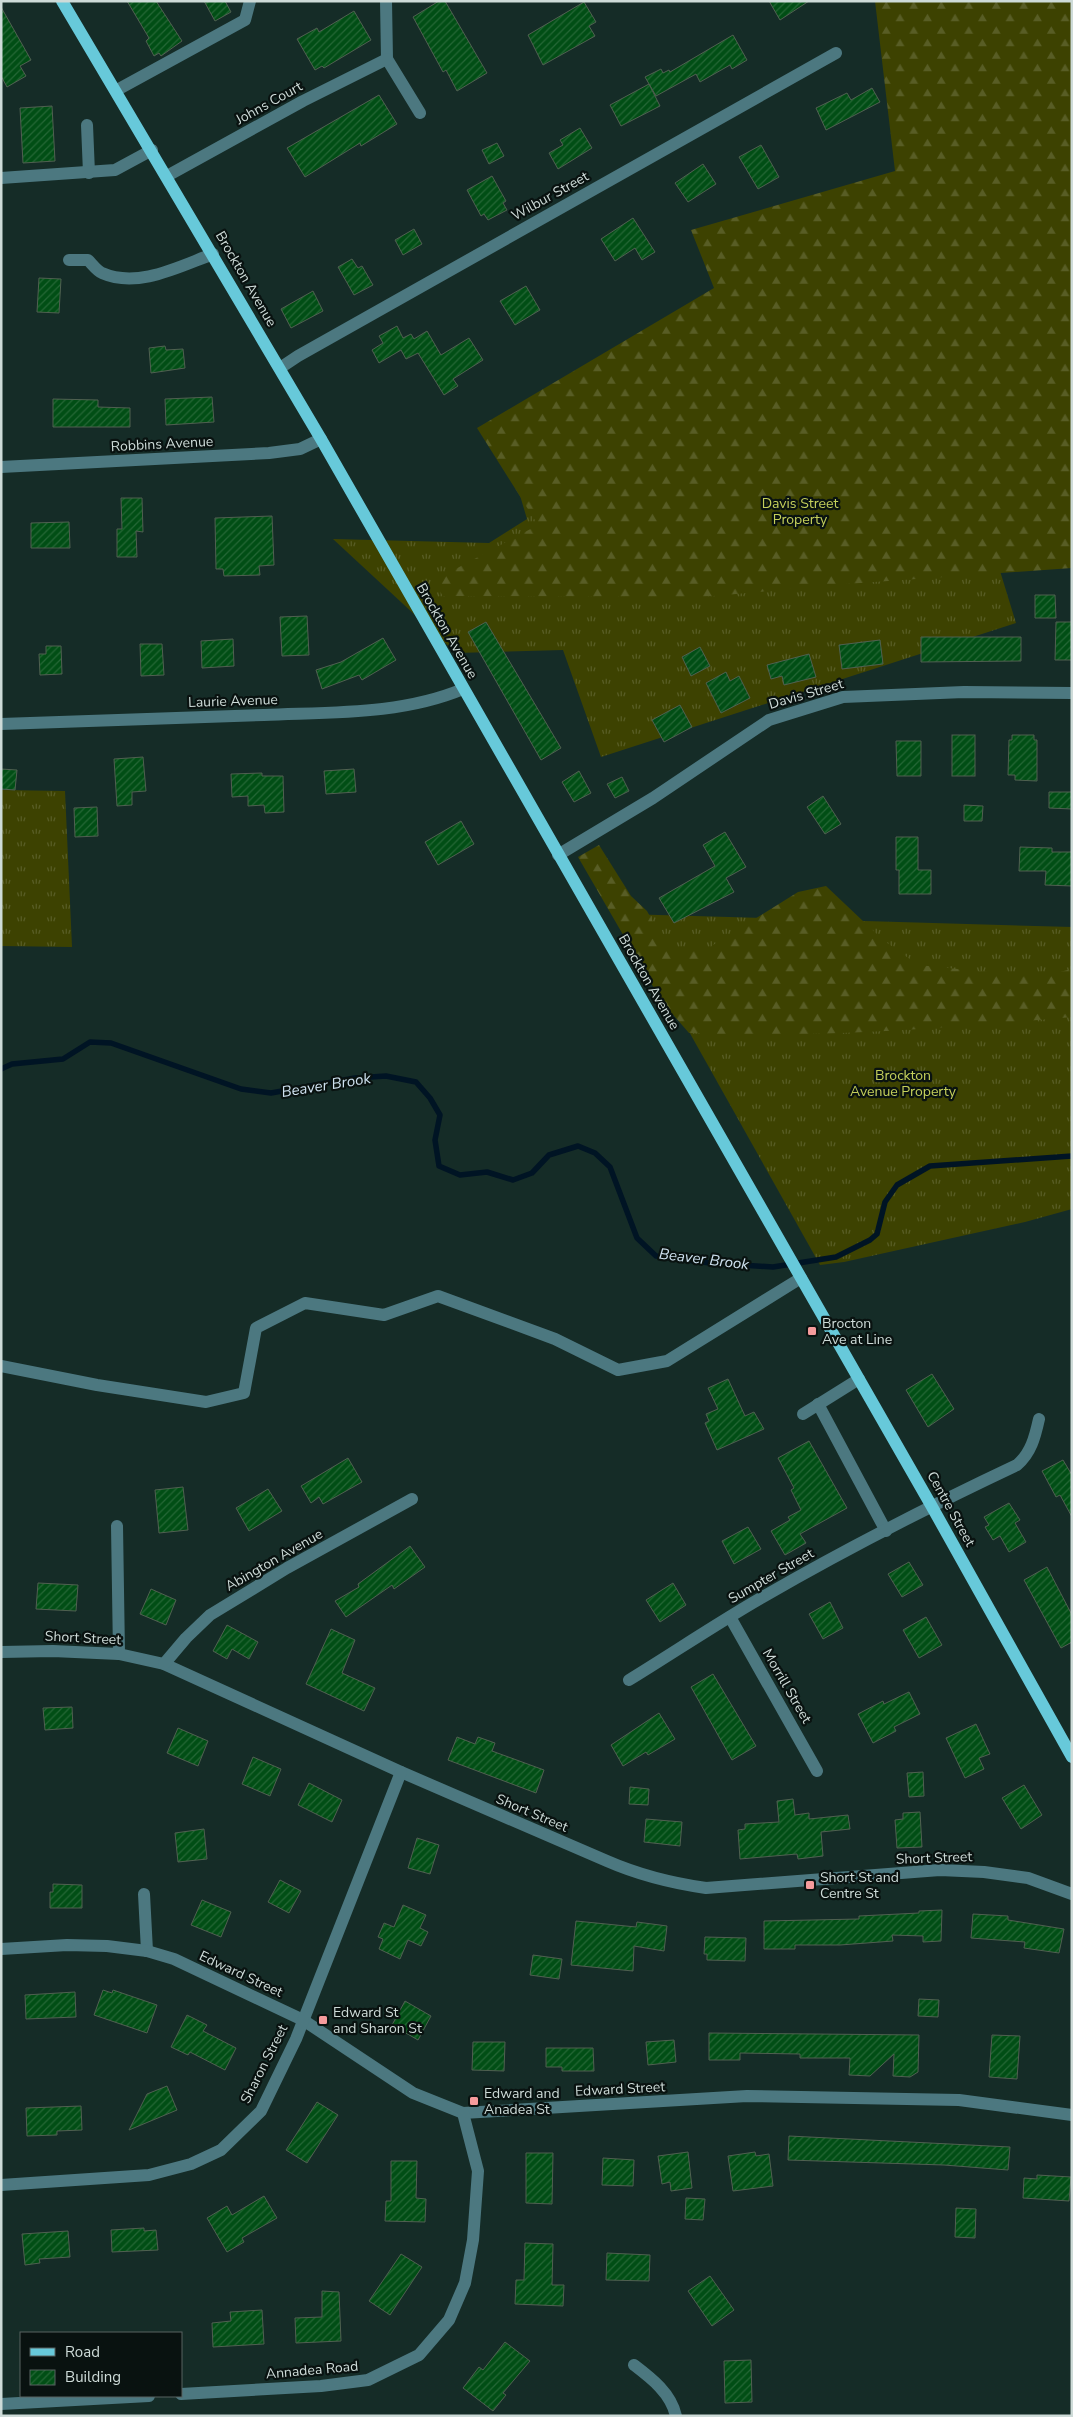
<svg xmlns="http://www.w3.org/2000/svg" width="1073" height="2417" viewBox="0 0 1073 2417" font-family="'Nunito Sans',sans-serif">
  <defs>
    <pattern id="grass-tufts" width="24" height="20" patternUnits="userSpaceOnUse" patternTransform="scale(1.25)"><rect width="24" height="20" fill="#3d4201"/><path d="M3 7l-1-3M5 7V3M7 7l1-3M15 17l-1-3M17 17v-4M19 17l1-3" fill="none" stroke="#585d25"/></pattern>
    <pattern id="forest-firs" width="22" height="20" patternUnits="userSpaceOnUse" patternTransform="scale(1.25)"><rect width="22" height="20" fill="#3d4201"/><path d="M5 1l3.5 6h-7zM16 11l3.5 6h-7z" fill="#585d25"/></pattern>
    <pattern id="building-hatch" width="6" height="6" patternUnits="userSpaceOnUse" patternTransform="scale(1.25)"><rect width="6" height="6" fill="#014e15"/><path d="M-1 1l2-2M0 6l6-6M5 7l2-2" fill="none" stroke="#256736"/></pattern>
  </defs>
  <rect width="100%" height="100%" fill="#152c27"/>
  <!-- grass -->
  <g fill="url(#grass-tufts)">
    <polygon points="914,291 1016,623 601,757 563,650 456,653 333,539 489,543 527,519 501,431"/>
    <polygon points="1,790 65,791 72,947 1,946"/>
    <polygon points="623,914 1072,927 1072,1209 1025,1222 844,1262 820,1265"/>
  </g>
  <!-- forest -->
  <g fill="url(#forest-firs)">
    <polygon points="875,1 1072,1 1072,568 846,584 702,597 443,596 433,581 538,525 477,428 714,288 691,230 895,171"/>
    <path d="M599 845 631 896 647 911 667 947 705 950 798 892 826 886 883 940 918 965 1039 977 1072 969V1017C945 1028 817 1039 689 1033L662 1002 578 857Z"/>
  </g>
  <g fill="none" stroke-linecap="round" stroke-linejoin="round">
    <!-- stream -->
    <polyline stroke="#001424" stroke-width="5.5" points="1,1069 12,1064 63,1059 90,1042 111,1043 241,1089 271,1093 355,1078 386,1076 416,1082 430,1098 440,1115 435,1140 439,1166 460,1175 487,1172 513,1180 532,1173 549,1155 578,1146 595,1153 610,1167 637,1238 656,1256 710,1263 773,1267 836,1257 870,1240 877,1234 885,1202 897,1185 930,1166 1072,1156"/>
  </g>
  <!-- building -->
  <g fill="url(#building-hatch)" stroke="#506051">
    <polygon points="127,1 156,1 182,41 161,56 159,53 154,56 146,41 149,38"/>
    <polygon points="204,1 225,1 231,12 215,21"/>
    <polygon points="439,1 445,1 487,73 457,91 446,70 443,72 413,17"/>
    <polygon points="769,1 809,1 780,20"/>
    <polygon points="584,2 596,22 589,26 595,36 543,65 528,35"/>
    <polygon points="1,7 31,60 20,66 26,76 7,87 1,76"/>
    <polygon points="354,11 371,40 324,68 322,66 315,70 297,39 317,28 319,32"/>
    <polygon points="733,35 747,60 732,69 730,65 700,82 696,74 656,96 645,77 661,69 663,73 669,70 670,72"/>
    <polygon points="649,84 660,106 621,126 610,105"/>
    <polygon points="872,88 880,102 826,130 816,108 847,93 851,100"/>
    <polygon points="379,95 397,124 361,146 360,143 305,177 287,148"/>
    <polygon points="52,106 55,161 23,163 20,108"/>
    <polygon points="580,128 592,148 558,169 549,153 563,145 560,140"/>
    <polygon points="497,143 504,156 489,164 482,150"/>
    <polygon points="761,145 779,177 758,189 739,157"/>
    <polygon points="703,164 716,184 688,202 675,183"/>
    <polygon points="492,176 506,201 503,203 507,210 488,220 484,214 481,216 467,190"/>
    <polygon points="633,218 655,252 642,260 635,248 615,261 601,239"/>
    <polygon points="414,229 422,244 403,255 395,240"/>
    <polygon points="352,259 358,268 362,266 373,285 354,295 338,267"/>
    <polygon points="39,278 61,279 59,313 37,312"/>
    <polygon points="526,286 540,310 515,325 500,301"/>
    <polygon points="313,291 323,311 291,328 281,309"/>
    <polygon points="397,326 403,338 411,334 414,339 427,331 441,355 469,338 483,360 453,379 458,386 444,395 418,353 406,359 401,350 379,363 372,350 383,343 379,336"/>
    <polygon points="165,346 166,350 183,349 185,368 151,373 149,348"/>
    <polygon points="212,397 214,422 166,425 165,399"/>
    <polygon points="53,399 98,400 98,407 130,408 130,427 53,427"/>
    <polygon points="121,498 142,498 143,532 136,531 137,557 117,557 117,529 122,529"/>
    <polygon points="272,516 274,565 259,566 260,575 224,576 223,569 216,569 215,518"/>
    <polygon points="69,522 70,548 31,548 31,523"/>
    <polygon points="1035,595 1055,595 1056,618 1035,618"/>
    <polygon points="307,616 309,655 282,656 280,617"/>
    <polygon points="486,622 561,748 541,760 468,632"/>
    <polygon points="1056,622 1072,622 1072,660 1055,660"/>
    <polygon points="921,637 1021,637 1021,661 921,662"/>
    <polygon points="383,638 396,660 362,680 359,675 322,689 316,670 341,662"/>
    <polygon points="233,639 234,666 202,668 201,641"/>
    <polygon points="880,640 883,664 842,669 839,645"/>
    <polygon points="140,644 162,644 164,675 141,676"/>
    <polygon points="46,646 61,646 62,674 40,675 39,654 46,654"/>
    <polygon points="700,647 710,666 691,676 682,657"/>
    <polygon points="809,654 816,677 784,685 782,676 771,679 767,665"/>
    <polygon points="726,672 730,681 739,676 750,698 721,713 706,683"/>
    <polygon points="680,705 692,727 664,742 652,720"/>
    <rect x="952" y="735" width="23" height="41"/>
    <polygon points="1012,735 1034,735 1034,740 1037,740 1037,781 1015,780 1015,775 1008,775 1009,740 1012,740"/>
    <polygon points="896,741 921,741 921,776 897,776"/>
    <polygon points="143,757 146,791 132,792 132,805 117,806 114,759"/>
    <polygon points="1,769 17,770 15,790 1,789"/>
    <polygon points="354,769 356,792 326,794 324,771"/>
    <polygon points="579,771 591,793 574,802 562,782"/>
    <polygon points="262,773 262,776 283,776 284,812 265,813 264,805 248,806 248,796 232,797 231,774"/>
    <polygon points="622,777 629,791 615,798 607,784"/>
    <polygon points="1049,792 1072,792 1072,809 1049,808"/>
    <polygon points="823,796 841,824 825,834 807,807"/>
    <polygon points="964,805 983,806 982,821 964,821"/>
    <polygon points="97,807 98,836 75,837 74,808"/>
    <polygon points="461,821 474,844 438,865 425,842"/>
    <polygon points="725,832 746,867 726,878 734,892 674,923 659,898 715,866 703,845"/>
    <polygon points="896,837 918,837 918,870 931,870 931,894 899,894 899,870 896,870"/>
    <polygon points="1020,847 1052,848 1052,852 1072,852 1072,886 1045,885 1046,871 1019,871"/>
    <polygon points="932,1374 954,1409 928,1427 906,1390"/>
    <polygon points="728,1379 745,1416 754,1412 764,1429 717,1450 705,1423 709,1421 706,1414 718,1409 708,1388"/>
    <polygon points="809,1441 847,1508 800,1534 806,1543 785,1555 771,1531 790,1520 788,1517 801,1510 791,1490 794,1488 778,1458"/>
    <polygon points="348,1458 362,1482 323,1504 319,1497 311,1503 301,1486"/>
    <polygon points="1063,1460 1072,1475 1072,1517 1060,1495 1056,1497 1042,1471"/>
    <polygon points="183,1487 188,1530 159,1533 155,1490"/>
    <polygon points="268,1489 282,1511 249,1531 236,1508"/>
    <polygon points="1009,1503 1020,1520 1015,1523 1026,1542 1009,1552 1000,1536 993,1540 985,1527 989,1525 984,1517"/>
    <polygon points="748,1527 761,1549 734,1564 722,1541"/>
    <polygon points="410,1546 425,1567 394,1589 392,1585 346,1617 335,1601 359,1587 358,1584"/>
    <polygon points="909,1562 923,1585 902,1597 888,1574"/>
    <polygon points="1047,1567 1072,1615 1072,1642 1061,1648 1024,1580"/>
    <polygon points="38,1583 78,1585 76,1611 36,1609"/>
    <polygon points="673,1583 686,1605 660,1622 646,1600"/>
    <polygon points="151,1589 176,1600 166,1625 140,1614"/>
    <polygon points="830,1602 843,1628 823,1639 809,1614"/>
    <polygon points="926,1617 942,1645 919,1658 903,1630"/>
    <polygon points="227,1625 258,1642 249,1659 232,1649 227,1659 213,1651"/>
    <polygon points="331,1629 355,1640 342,1673 375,1688 364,1711 306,1684"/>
    <polygon points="713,1674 756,1746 732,1760 691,1687"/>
    <polygon points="909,1692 920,1714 894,1727 896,1731 873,1743 858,1714 883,1701 884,1704"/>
    <polygon points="72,1707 73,1728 45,1730 43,1708"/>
    <polygon points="659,1713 675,1739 648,1755 646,1752 623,1766 611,1745"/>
    <polygon points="976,1724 990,1754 979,1758 984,1769 965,1778 946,1738"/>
    <polygon points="178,1728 208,1741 198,1766 167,1753"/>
    <polygon points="457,1737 475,1744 478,1737 495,1743 492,1751 544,1770 536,1793 448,1760"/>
    <polygon points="253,1757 281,1769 270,1796 242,1784"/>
    <polygon points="923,1772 924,1796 909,1797 907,1773"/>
    <polygon points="309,1783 342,1800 332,1822 298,1805"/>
    <polygon points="1024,1785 1042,1815 1021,1829 1002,1798"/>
    <polygon points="630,1787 649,1789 648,1805 629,1804"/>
    <polygon points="793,1799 795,1815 809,1813 809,1819 848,1815 850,1829 821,1832 823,1856 798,1859 797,1854 740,1859 738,1830 745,1829 745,1824 779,1822 777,1801"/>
    <polygon points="920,1812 922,1847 897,1848 895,1820 903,1819 903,1813"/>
    <polygon points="646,1819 682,1822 680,1846 644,1842"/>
    <polygon points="204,1829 207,1859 178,1862 175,1833"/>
    <polygon points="417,1838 439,1845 430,1874 408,1868"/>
    <polygon points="280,1880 301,1891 289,1913 268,1902"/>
    <polygon points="53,1884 82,1885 82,1908 50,1908 50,1892 53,1892"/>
    <polygon points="202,1900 231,1912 221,1937 191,1925"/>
    <polygon points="403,1905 426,1915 420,1928 428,1932 421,1946 408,1940 400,1959 379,1949 383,1939 378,1937 384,1923 394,1927"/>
    <polygon points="942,1910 941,1941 923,1942 923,1936 892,1935 893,1941 840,1945 795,1945 795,1949 764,1949 764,1921 859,1919 859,1916 919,1913 919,1911"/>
    <polygon points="973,1914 1008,1916 1008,1920 1064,1929 1059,1953 1024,1948 1025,1942 971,1938"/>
    <polygon points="576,1921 636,1927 637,1922 667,1926 664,1951 634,1946 633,1971 571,1965"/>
    <polygon points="705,1937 746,1938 745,1961 707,1960 707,1954 704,1954"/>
    <polygon points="533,1955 562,1959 559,1979 530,1975"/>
    <polygon points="103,1990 112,1993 113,1990 157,2005 147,2033 94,2015"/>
    <polygon points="75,1992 76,2017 26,2019 25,1995"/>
    <polygon points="919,1999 939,2000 938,2017 918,2016"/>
    <polygon points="405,2001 431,2016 418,2040 392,2025"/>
    <polygon points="187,2015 207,2025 203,2031 236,2048 225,2070 190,2052 188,2055 171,2047"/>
    <polygon points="709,2033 919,2035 918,2072 910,2077 893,2076 894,2054 870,2076 849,2075 850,2058 800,2058 800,2054 740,2053 740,2060 709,2060"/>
    <polygon points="992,2035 1020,2036 1017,2079 989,2077"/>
    <polygon points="674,2040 676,2062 648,2065 646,2042"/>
    <polygon points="473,2042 505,2042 504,2071 472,2070"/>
    <polygon points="546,2048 593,2048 594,2071 562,2071 562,2067 546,2067"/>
    <polygon points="167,2086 177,2110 129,2130 147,2094"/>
    <polygon points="317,2102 338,2115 307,2163 286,2150"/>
    <polygon points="81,2106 82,2130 57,2131 57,2135 27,2136 26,2108"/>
    <polygon points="789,2136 1010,2147 1008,2170 944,2165 788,2160"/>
    <polygon points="688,2152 692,2188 671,2191 670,2182 662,2184 658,2156"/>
    <polygon points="755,2152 756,2156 769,2154 773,2186 733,2191 728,2156"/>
    <polygon points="526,2153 553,2153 552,2204 526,2203"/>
    <polygon points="603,2158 634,2160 633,2186 602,2185"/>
    <polygon points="391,2161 417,2161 416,2198 426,2199 425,2222 385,2221 386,2201 391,2201"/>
    <polygon points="1037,2175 1071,2177 1069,2201 1023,2198 1024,2178 1037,2179"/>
    <polygon points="264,2196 277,2218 242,2238 244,2242 227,2252 207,2218 227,2206 232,2215"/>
    <polygon points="686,2198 705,2199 703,2220 685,2219"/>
    <polygon points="956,2208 976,2209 975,2238 955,2237"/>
    <polygon points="144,2228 144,2231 156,2230 158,2250 112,2252 111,2230"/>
    <polygon points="68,2231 70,2257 39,2259 40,2263 25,2265 22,2234"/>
    <polygon points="525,2243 553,2244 552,2285 564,2285 563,2306 515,2304 516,2280 524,2280"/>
    <polygon points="607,2253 650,2255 649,2281 606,2280"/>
    <polygon points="401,2254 422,2267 390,2315 369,2301"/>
    <polygon points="710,2276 734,2310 712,2326 688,2291"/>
    <polygon points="322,2291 339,2292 341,2341 296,2343 295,2318 322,2317"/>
    <polygon points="262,2310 264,2344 213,2347 212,2323 231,2321 230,2312"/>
    <polygon points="505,2342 530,2361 503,2393 506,2395 493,2411 463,2388 479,2367 483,2370"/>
    <polygon points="751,2360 752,2402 725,2403 724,2361"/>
  </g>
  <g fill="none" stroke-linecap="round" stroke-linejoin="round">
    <!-- minor -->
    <g stroke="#4c7880" stroke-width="12">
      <polyline points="386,1 387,59 420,113"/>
      <polyline points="117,90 245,20 250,1"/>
      <polyline points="87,125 89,173"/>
      <polyline points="167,176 303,101 387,59"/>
      <polyline points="1,178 115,170 152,150"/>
      <path d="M69 260H88C92 264 97 271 102 273 138 289 180 266 213 254"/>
      <polyline points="280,368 298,356 836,53"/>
      <polyline points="1,467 269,453 300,449 321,439"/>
      <path d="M1 724C89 721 176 718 264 715 330 712 401 715 463 689"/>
      <polyline points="558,855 653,798 769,720 843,697 964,692 1072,693"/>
      <polyline points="1,1366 97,1385 206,1402 244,1393 256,1328 305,1303 384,1315 438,1296 555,1339 618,1370 667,1361 801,1278"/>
      <polyline points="818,1404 886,1531"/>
      <polyline points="803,1414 859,1379"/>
      <polyline points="117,1526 119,1654"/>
      <polyline points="730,1617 817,1771"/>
      <path d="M1 1652 53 1651 119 1654 164 1664 401 1772 607 1861C639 1875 671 1883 706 1888L940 1870 984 1872 1028 1878 1072 1894"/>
      <polyline points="164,1664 186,1638 210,1615 287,1568 412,1499"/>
      <path d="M629 1680C673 1653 716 1624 761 1598 844 1550 930 1506 1017 1465 1031 1453 1035 1437 1039 1419"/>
      <polyline points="144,1894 147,1951"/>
      <polyline points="1,1949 67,1945 107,1946 147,1951 174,1959 303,2020 413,2093 463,2113 747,2096 959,2100 1072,2115"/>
      <polyline points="1,2185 149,2175 191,2164 221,2150 261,2111 296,2039 401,1772"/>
      <path d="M634 2365C651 2378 671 2393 676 2416"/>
      <polyline points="181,2394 321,2386 368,2380 419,2355 449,2320 465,2283 473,2240 478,2171 463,2113"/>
      <polyline points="1,2404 149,2396"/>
    </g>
    <!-- major -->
    <polyline stroke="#67c9da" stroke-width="12" points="62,1 321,439 931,1505 1072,1757"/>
  </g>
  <!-- markers -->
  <g fill="#f59b9c" stroke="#091210" stroke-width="2">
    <rect x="807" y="1326" width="10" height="10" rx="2.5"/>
    <rect x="805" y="1880" width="10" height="10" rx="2.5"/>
    <rect x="318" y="2015" width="10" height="10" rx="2.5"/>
    <rect x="469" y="2096" width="10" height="10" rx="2.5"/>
  </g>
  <g text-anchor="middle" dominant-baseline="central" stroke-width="4.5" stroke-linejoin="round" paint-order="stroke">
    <!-- street labels -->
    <g font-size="14" fill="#cedbd8" stroke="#091210">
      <text transform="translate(269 103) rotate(-29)">Johns Court</text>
      <text transform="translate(550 196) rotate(-29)">Wilbur Street</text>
      <text transform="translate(246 279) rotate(60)">Brockton Avenue</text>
      <text transform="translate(162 444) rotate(-3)">Robbins Avenue</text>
      <text transform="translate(447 631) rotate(60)">Brockton Avenue</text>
      <text transform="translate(806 694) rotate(-16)">Davis Street</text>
      <text transform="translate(233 701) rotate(-2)">Laurie Avenue</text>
      <text transform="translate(649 982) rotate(60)">Brockton Avenue</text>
      <text transform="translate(951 1509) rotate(61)">Centre Street</text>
      <text transform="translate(274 1560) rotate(-30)">Abington Avenue</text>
      <text transform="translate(771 1576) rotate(-30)">Sumpter Street</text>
      <text transform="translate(83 1638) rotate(3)">Short Street</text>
      <text transform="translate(787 1686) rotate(60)">Morrill Street</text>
      <text transform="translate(532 1813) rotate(23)">Short Street</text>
      <text transform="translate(934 1858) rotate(-2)">Short Street</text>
      <text transform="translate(241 1974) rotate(25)">Edward Street</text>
      <text transform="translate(264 2064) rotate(-63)">Sharon Street</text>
      <text transform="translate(620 2089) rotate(-3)">Edward Street</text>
      <text transform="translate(312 2370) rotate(-5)">Annadea Road</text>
    </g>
    <!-- park labels -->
    <g font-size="14" fill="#c5d05b" stroke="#091210">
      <text x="800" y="503">Davis Street<tspan x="800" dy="16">Property</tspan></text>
      <text x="903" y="1075">Brockton<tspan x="903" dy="16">Avenue Property</tspan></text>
    </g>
    <!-- poi labels -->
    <g font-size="14" fill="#cedbd8" stroke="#091210" text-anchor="start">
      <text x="822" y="1323">Brocton<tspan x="822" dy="16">Ave at Line</tspan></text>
      <text x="820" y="1877">Short St and<tspan x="820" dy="16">Centre St</tspan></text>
      <text x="333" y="2012">Edward St<tspan x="333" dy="16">and Sharon St</tspan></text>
      <text x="484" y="2093">Edward and<tspan x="484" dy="16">Anadea St</tspan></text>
    </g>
    <!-- water labels -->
    <g font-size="15" font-style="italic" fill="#cee1ef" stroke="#091210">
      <text transform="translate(326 1085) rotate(-9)">Beaver Brook</text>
      <text transform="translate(704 1259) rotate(7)">Beaver Brook</text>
    </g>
  </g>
  <!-- border -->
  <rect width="1073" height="2417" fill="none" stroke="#cedbd8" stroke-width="5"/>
  <!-- legend -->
  <rect x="20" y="2332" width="162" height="65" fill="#091210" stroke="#586260"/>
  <rect x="30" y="2348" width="25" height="8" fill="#67c9da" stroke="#586260"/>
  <text x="65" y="2357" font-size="15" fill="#cedbd8">Road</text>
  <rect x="30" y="2370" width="25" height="15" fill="url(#building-hatch)" stroke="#586260"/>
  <text x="65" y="2382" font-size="15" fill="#cedbd8">Building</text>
</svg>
